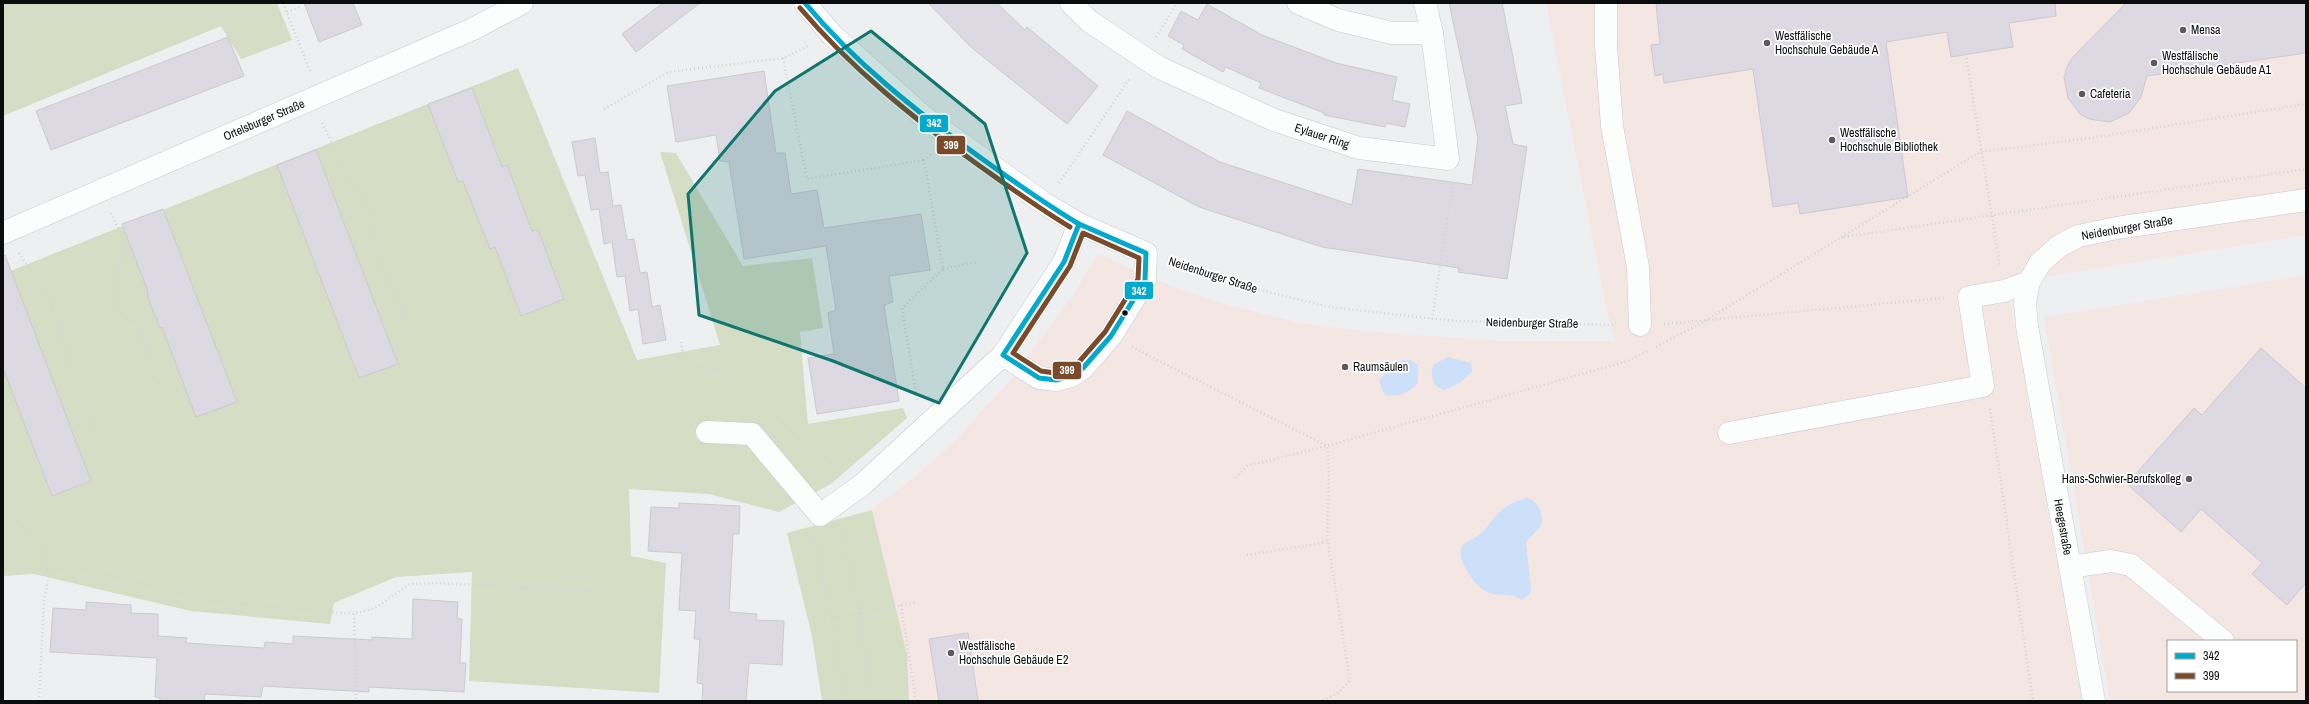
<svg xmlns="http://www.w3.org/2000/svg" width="2309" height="704" viewBox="0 0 2309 704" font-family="'Archivo Narrow',sans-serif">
  <rect width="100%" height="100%" fill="#eeeff1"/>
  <!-- education -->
  <g fill="#f4e6e3" fill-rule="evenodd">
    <polygon points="1546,3 2306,3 2306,235 2007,283 2082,701 909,701 907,655 872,510 922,471 955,441 1010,380 1073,295 1098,254 1169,285 1223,304 1299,323 1364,331 1499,341 1616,341 1606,308"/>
    <path d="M2306 275V701H2110L2044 317ZM2168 641H2296V691H2168Z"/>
  </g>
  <!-- green -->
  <g fill="#d5ddc4">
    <polygon points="3,3 277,3 292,40 241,59 221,26 3,116"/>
    <polygon points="518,68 637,360 720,345 660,152 676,153 743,266 812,258 823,328 800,332 808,424 903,408 907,418 831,484 779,512 709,494 629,489 631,556 666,563 659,693 469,681 472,572 396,577 334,603 330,624 191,611 34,574 3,576 3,274"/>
    <polygon points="872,510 907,655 909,701 822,701 812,636 787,533"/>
  </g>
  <!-- water -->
  <g fill="#cde0f9">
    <path d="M1448 357 1471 363 1472 372 1458 384 1444 390C1432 386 1430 376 1433 365Z"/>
    <path d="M1402 360H1411L1418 365V383C1408 394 1400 396 1385 395L1379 382 1389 367Z"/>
    <path d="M1526 498C1538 499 1547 518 1539 528 1535 533 1530 537 1526 542L1531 590 1529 595 1522 600C1506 591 1506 597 1493 594 1477 590 1468 574 1462 561 1460 556 1460 548 1464 544 1468 540 1475 539 1480 534 1499 515 1497 507 1526 498Z"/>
  </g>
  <!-- building -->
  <g fill="#ddd9e3" stroke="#cbcbcd">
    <polygon points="304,3 353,3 362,25 319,42"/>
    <polygon points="663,3 700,3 636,52 622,34"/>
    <polygon points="928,3 997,3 1025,30 1027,27 1098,86 1067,124 972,48"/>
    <polygon points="1449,3 1502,3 1522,103 1505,106 1513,144 1527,147 1507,279 1458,272 1459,268 1322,247 1199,207 1103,155 1127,111 1220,162 1352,205 1358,169 1472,185 1478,138"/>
    <polygon points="1656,3 2055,3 2056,16 2009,23 2013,47 1951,57 1947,32 1886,42 1908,197 1800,214 1798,203 1773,207 1753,69 1664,83 1663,74 1655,76 1651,45 1660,44"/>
    <polygon points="2126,3 2306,3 2306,53 2147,76 2141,97 2129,113 2110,122 2089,119 2080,114 2068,98 2064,77 2067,67 2072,58"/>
    <polygon points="1207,4 1262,35 1336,63 1397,77 1392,100 1410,104 1405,127 1386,123 1385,127 1324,115 1324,113 1259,88 1261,83 1226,67 1223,72 1182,49 1184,45 1168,36 1181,11 1198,20"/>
    <polygon points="228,37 244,76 51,150 36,111"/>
    <polygon points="764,71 776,153 785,153 791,194 817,190 824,228 921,214 930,270 889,276 893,302 884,305 899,401 817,414 808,358 834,354 828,313 836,310 826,246 744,259 729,162 720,161 716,135 676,142 667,86"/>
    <polygon points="472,88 502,167 507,165 532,231 538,230 564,299 521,316 495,247 490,249 463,181 458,182 428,104"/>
    <polygon points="595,138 600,173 608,172 613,206 621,205 627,240 634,239 640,273 647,272 652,307 660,305 666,340 643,344 638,309 630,311 625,276 617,277 612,242 604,244 599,209 591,210 585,175 578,176 572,142"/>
    <polygon points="316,150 398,364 359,378 277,165"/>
    <polygon points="163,209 237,402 196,417 162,327 160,328 149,301 147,289 122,224"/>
    <polygon points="3,255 5,255 91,481 52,496 3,368"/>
    <polygon points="2261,348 2306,388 2306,583 2287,605 2252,574 2262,563 2201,509 2181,532 2127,484 2194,408 2202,415"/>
    <polygon points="679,503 740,506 739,534 733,534 729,612 757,614 756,620 784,621 782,665 749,663 746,701 702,701 703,684 697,683 700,639 694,639 696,611 679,610 682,553 648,551 651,507 679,508"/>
    <polygon points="413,599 458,602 457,618 462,619 460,663 466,663 464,692 369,687 369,692 263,686 261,697 205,694 204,701 160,701 160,698 155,697 157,658 50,652 53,608 86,610 86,602 131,605 131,613 158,614 158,636 187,638 186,643 264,648 265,642 293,644 293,636 372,640 372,637 412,639"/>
    <polygon points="968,633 978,701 939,701 929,639"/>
  </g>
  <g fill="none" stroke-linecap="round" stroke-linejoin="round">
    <!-- minor casing -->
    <g stroke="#c9c9cb" stroke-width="23">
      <g id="minor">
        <polyline points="805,3 832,35 924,117 1045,204 1079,224 1146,253 1145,281 1111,336 1083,368 1071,376 1056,380 1039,378 1003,355"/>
        <polyline points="1071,3 1089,21 1158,67 1274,120 1359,148 1448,159 1432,33 1425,3"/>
        <polyline points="1298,3 1338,20 1392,33 1432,33"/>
        <polyline points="1606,3 1606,46 1612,126 1638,267 1640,325"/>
        <polyline points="3,233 473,29 522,3"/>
        <polyline points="707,432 752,434 820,515 862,485 1003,355 1064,262 1079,224"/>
        <polyline points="1729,433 1983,386 1969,297 2004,291 2029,282"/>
        <polyline points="2070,567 2111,561 2131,565 2223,641"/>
        <polyline points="2094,701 2027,326 2025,303 2029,282 2040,263 2058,247 2078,236 2117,228 2306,200"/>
      </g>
    </g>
    <!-- path -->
    <g stroke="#d3d4d4" stroke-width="2.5" stroke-dasharray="1 3" stroke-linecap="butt">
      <polyline points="283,3 310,71"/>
      <polyline points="287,12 300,7"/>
      <polyline points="1156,37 1177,3"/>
      <polyline points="1966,54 2000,267"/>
      <polyline points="783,58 807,179 924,160"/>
      <polyline points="604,109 669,72 783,58 808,46"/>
      <polyline points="322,123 348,175 363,194 371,222 374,249 401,302 402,314 390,324"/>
      <polyline points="1059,183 1130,78"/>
      <path d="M111 213 124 241 115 292 118 307 125 317 140 326C148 350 146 388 178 391"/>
      <polyline points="1844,237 2306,169"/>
      <polyline points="19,253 48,297 54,312 61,333 70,374 93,411 97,436 83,443"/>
      <polyline points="1171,262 1239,285 1330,307 1455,321 1615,325"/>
      <polyline points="943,269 976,262"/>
      <polyline points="1432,319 1453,183"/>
      <polyline points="1664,324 1944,298"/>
      <polyline points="681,342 684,363 728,371 797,436 841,469"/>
      <path d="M1132 347 1327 446C1331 478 1326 510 1328 542L1350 680 1338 693 1321 701"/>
      <polyline points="1656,347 1705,321 1980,152 2097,137 2306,104"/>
      <polyline points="917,400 902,308 943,269 924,160 932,153"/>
      <polyline points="1990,409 2033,701"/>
      <polyline points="1236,478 1247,466 1327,446 1628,361 1648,351"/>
      <polyline points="3,518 13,517 44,545 49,576"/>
      <polyline points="841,530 860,613 870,701"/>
      <polyline points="814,539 830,608 840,671 842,701"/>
      <polyline points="1247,555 1328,542"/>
      <polyline points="901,605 916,701"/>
      <polyline points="354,614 356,701"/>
      <polyline points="831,619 917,602"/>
      <polyline points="39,701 44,601 49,576 61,569 77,567 210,601 354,614 375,608 410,584 437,583 591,591"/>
    </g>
    <!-- minor -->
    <use href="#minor" stroke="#fcfdfd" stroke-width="22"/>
    <!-- bus-1 casing -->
    <g stroke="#fff" stroke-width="8">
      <g id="bus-1">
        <path d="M805 3C855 63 917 112 981 158 1013 181 1045 204 1079 224"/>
        <polygon points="1079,224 1146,253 1145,281 1111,336 1083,368 1071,376 1056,380 1039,378 1003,355 1064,262"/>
      </g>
    </g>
    <!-- bus-2 casing -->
    <g stroke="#fff" stroke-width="8">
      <g id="bus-2">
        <path d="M800 8C851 68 913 118 977 164 1008 186 1038 208 1070 227"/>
        <polygon points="1083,233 1139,258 1138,279 1105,332 1078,363 1068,370 1055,373 1041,371 1013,353 1070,266"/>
      </g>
    </g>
    <!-- bus-1 -->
    <use href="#bus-1" stroke="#00a9ce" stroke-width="5"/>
    <!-- bus-2 -->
    <use href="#bus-2" stroke="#7a4b2a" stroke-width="5"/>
  </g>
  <!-- marked area -->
  <path fill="#0f766e" fill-opacity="0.2" stroke="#0f766e" stroke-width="3" stroke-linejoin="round" d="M871 31 985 124 1027 253 939 403 833 361 699 315 688 194 775 91Z"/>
  <!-- markers -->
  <g fill="#5a5b5d" stroke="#fff" stroke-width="1.5">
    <circle cx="2183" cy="30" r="4"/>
    <circle cx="1767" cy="43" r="4"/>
    <circle cx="2154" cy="63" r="4"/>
    <circle cx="2082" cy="94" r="4"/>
    <circle cx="1832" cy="140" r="4"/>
    <circle cx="1345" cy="367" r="4"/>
    <circle cx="2189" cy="479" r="4"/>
    <circle cx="951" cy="653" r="4"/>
  </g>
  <circle fill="#0b0c0d" stroke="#fff" stroke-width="1.5" cx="1125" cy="313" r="3.5"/>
  <g text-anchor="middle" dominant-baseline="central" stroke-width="3.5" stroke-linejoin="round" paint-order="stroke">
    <!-- poi labels -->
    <g font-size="12" fill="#0b0c0d" stroke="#fff" text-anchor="start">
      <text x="2191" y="30">Mensa</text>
      <text x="1775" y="36">Westfälische<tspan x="1775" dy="14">Hochschule Gebäude A</tspan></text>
      <text x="2162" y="56">Westfälische<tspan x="2162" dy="14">Hochschule Gebäude A1</tspan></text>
      <text x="2090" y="94">Cafeteria</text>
      <text x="1840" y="133">Westfälische<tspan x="1840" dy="14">Hochschule Bibliothek</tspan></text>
      <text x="1353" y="367">Raumsäulen</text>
      <text x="2181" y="479" text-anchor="end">Hans-Schwier-Berufskolleg</text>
      <text x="959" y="646">Westfälische<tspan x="959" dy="14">Hochschule Gebäude E2</tspan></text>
    </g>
    <!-- street labels -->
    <g font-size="12" fill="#0b0c0d" stroke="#fff">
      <text transform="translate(264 120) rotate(-23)">Ortelsburger Straße</text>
      <text transform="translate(1322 136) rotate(18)">Eylauer Ring</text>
      <text transform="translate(2127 228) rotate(-10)">Neidenburger Straße</text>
      <text transform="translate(1213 275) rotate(18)">Neidenburger Straße</text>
      <text transform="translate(1532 323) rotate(1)">Neidenburger Straße</text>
      <text transform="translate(2063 527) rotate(80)">Heegestraße</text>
    </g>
  </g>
  <g stroke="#fff" stroke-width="1.5">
    <rect x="919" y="114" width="30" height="19" rx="4" fill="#00a9ce"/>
    <rect x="936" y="135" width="30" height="20" rx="4" fill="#7a4b2a"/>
    <rect x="1124" y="281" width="30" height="19" rx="4" fill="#00a9ce"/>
    <rect x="1052" y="361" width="30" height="19" rx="4" fill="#7a4b2a"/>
  </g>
  <g font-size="11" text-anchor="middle" font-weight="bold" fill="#fff">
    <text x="934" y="127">342</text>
    <text x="951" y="149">399</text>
    <text x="1139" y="295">342</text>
    <text x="1067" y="374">399</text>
  </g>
  <!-- border -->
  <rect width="2309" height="704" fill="none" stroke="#0b0c0d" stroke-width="8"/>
  <!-- legend -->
  <rect x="2167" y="640" width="130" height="52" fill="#ffffff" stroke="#9d9e9e"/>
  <rect x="2175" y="653" width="20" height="6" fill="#00a9ce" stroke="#9d9e9e"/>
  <text x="2203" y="660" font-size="12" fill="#0b0c0d">342</text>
  <rect x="2175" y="673" width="20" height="6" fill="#7a4b2a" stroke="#9d9e9e"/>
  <text x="2203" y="680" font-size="12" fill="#0b0c0d">399</text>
</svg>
